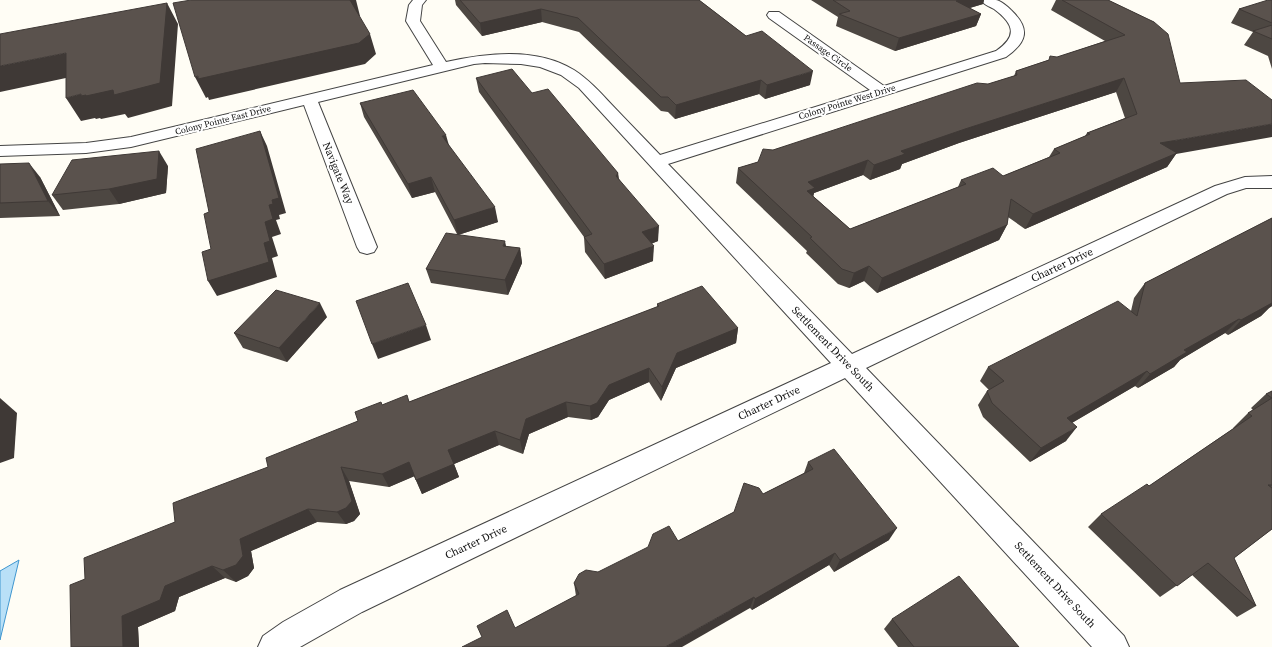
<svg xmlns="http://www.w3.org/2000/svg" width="1272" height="647" viewBox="0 0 1272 647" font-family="'Source Serif 4',serif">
  <rect width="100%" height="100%" fill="#fffdf5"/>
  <!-- water -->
  <polygon fill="#b9e0f7" stroke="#3f96cf" points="19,560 0,640 0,571"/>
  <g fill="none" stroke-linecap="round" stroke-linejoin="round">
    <!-- street casing -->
    <g stroke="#444" stroke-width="2">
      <path id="street" d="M413 0H426L422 5 420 21 446 62C487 53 536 47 574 70 588 79 600 92 612 105 628 122 644 138 660 155L870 90 769 18 767 15 769 12H779L884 86 996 51C1018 36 1014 24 994 9 989 6 984 5 981 0 985 0 991 0 996 0 1001 1 1008 7 1011 10 1031 29 1027 42 1006 57L668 164 852 354 1215 186 1245 177 1272 176V188H1246L1227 194 866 368 1124 636 1129 647H1092L845 378 362 612 300 647H258L263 636 283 622 340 590 831 363 579 88 561 75 540 67 521 64 485 63 474 64 318 102 377 247 374 252 367 254 360 252 357 247 304 105 131 147 86 153 0 156V146L86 143 131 137 433 65 406 21 409 5Z"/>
    </g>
    <!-- street -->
    <use href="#street" fill="#fff" fill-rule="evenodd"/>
  </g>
  <!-- wall -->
  <g fill="#4d4742" fill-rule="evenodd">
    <polygon points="455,0 699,0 746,36 810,85 765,99 759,94 675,119 668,112 661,111 579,32 542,22 482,36 456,5"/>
    <polygon points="811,0 984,0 983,4 970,8 981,14 976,26 895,51 836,26 838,17"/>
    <path d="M1056 0H1108L1154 22 1176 154 1167 167 1025 229 1008 217 1007 225 999 240 877 293 864 281 849 288 838 284 806 253 807 251 736 183 738 168 758 162 773 150 1014 76 1016 71 1105 41 1051 10ZM1116 92 1125 118 1087 133 1085 136 1054 149 1049 157 1003 176 961 180 958 187 850 229 813 196 814 193 863 175 870 180 900 169 902 164 959 143Z"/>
    <polygon points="1272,0 1272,69 1268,56 1244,45 1253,32 1231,23 1239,9"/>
    <polygon points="476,78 532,93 618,173 619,179 658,241 651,244 653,261 605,279 585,252 584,237 479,92"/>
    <polygon points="360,103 448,144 498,222 458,235 506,247 520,248 522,263 508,295 431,283 426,269 457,234 435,192 412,198 364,117"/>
    <polygon points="0,164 40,177 60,216 0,218"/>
    <polygon points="168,166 166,193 119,204 63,210 52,195"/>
    <polygon points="1272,218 1272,306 1269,308 1261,316 1228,335 1225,333 1180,360 1174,367 1138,388 1135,386 1072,423 1066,441 1030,462 983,417 978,405 987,391 989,390 980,381 988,367 1131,311 1134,298 1145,283"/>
    <polygon points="657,304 738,328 736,343 676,368 661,401 649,382 609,400 598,417 591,420 568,417 529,434 523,454 499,445 454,464 459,477 422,494 414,476 389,487 349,481 360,514 354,521 346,524 317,522 251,551 254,568 248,576 236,582 225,578 179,597 175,611 138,627 139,647 71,647 85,579 175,522 268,467 358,421 382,405 409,402 657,307"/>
    <polygon points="327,317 287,362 243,348 234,333"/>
    <polygon points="1272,391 1272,529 1234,558 1256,606 1237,617 1192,575 1160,597 1088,527 1101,514 1149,486 1234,428 1233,428 1248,413 1253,410 1251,408 1266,394"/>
    <polygon points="808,462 889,540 834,572 829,565 752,610 750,608 515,628 576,596 574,583 598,572 678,541 734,512 763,494 804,473"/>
    <polygon points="892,619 1019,647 898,647 884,629"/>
  </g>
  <!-- shaded-wall -->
  <g fill="#3f3936">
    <polygon points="349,0 356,0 360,16 355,17"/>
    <polygon points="959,0 984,0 983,4 952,13 956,1"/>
    <polygon points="167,3 178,24 172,106 128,118 125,114 101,119 100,118 96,119 95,118 81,121 66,98 81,94"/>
    <polygon points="541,9 542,22 482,36 480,23"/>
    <polygon points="981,14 976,26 895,51 899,38"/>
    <polygon points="370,34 376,54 365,64 209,100 208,97 206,98 195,77"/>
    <polygon points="66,53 80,75 0,92 0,66"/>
    <polygon points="813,71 810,85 765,99 767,85"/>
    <polygon points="1124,78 1116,92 959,143 902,164 900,169 870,180 874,165 901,151 965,129"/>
    <polygon points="761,80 759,94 675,119 676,105"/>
    <polygon points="1272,124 1272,137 1176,154 1167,167 1025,229 1033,214 1160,143"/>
    <polygon points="260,131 267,146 286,213 279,215 280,219 276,220 281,234 272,237 278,256 272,258 277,277 217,296 208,281 264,243 265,222 269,205 272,200"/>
    <polygon points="446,135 450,149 442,136"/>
    <polygon points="159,151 168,166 166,193 119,204 109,189"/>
    <polygon points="868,160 863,175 814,193 812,203 806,196 808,182"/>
    <polygon points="29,163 40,177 60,216 48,201"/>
    <polygon points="618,173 619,187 616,176"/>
    <polygon points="431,177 435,192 412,198 408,184"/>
    <polygon points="495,207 498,222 458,235 454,220"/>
    <polygon points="1007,225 999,240 877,293 882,278"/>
    <polygon points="659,226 658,241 642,247 642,232"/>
    <polygon points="505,241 508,256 503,246"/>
    <polygon points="654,246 653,261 605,279 604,264"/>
    <polygon points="520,248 522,263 508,295 505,280"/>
    <polygon points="869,266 864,281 849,288 854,273"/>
    <polygon points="1272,300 1272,306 1269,308 1261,316 1228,335 1241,320"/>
    <polygon points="320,303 327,317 287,362 279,348"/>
    <polygon points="1239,319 1225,333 1180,360 1174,367 1138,388 1150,374 1184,350"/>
    <polygon points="426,325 431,340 378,359 372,344"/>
    <polygon points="738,328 736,343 676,368 661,401 662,387 677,353"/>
    <polygon points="649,368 649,382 609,400 598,417 591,420 590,406 609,385"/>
    <polygon points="1147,371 1135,386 1056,432 1067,418"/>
    <polygon points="0,398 17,413 14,458 0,463"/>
    <polygon points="566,402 568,417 529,434 523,454 520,440 526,419"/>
    <polygon points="1077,427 1066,441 1030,462 1041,448"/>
    <polygon points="495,431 499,445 454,464 459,477 422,494 416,480 448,450"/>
    <polygon points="409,462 415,476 389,487 382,474"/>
    <polygon points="341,467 349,481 360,514 354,521 346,524 337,512"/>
    <polygon points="308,509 317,522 251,551 254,568 248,576 236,582 223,570 240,539"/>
    <polygon points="897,528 889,540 834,572 840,560"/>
    <polygon points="835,553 829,565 752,610 755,599"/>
    <polygon points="212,566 225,578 179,597 175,611 138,627 139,647 123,647 122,616 165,586"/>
    <polygon points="754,597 750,608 682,647 665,647"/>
  </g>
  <!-- building -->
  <g fill="#5a524d" stroke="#3f3936" fill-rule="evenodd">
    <polygon points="191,0 350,0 370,34 359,43 198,79 198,76 195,77 173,3"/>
    <polygon points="460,0 699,0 746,36 762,31 813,71 767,85 761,80 676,105 668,97 661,97 578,18 541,9 480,23"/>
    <polygon points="833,0 959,0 956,1 981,14 899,38 839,14 850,11"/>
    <path d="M1062 0H1108L1154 22 1168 34 1180 83 1246 80 1272 100V124L1160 143 1177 153 1033 214 1011 199 1007 225 882 278 869 266 854 273 842 269 810 238 812 237 738 168 758 162 763 149 773 150 977 83 988 84 1017 75 1016 71 1049 60 1050 56 1057 57 1125 35ZM1124 78 1137 114 1087 133 1090 134 1054 149 1060 153 1003 176 993 168 961 180 966 184 850 229 807 191 815 188 808 182 868 160 874 165 905 154 901 151 965 129Z"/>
    <polygon points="1268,0 1272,0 1272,23 1239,9"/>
    <polygon points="167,3 160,83 114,95 113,90 86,96 86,95 81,96 81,94 66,98 66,53 0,66 0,34"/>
    <polygon points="1272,25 1272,39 1253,31"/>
    <polygon points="512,69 532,93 548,89 618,173 616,176 659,226 642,232 654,246 604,264 584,237 592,234 476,78"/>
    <polygon points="413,90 446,135 442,136 495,207 454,220 431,177 408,184 360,103"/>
    <polygon points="260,131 279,198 272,200 273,204 269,205 273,219 265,222 270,241 264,243 269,262 208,281 202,252 211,249 204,214 209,212 196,149"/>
    <polygon points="159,151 157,179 109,189 52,195 72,160"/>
    <polygon points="29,163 48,201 0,203 0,164"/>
    <polygon points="1272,218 1272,303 1241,320 1239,319 1184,350 1187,352 1150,374 1147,371 1067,418 1077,427 1041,448 992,403 987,391 1004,381 988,367 1118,301 1137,316 1145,283"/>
    <polygon points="446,233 505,241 503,246 520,248 505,280 426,269"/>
    <polygon points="408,283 426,325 372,344 356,301"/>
    <polygon points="702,286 738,328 677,353 662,387 649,368 609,385 597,403 590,406 566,402 526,419 520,440 495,431 448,450 454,464 416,480 409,462 382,474 341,467 352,501 346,508 337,512 308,509 240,539 243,556 236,565 223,570 212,566 165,586 160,600 122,616 123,647 71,647 70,585 85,579 84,558 175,522 173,503 268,467 266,458 358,421 355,412 381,402 382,405 407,395 409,402 659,306 657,304"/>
    <polygon points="276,290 320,303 279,348 234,333"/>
    <polygon points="1272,391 1272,398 1266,394"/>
    <polygon points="1272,398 1272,485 1268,485 1272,488 1272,529 1234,558 1256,606 1208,563 1177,586 1101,514 1147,484 1149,486 1252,416 1248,413"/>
    <polygon points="834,449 897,528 840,560 835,553 755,599 754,597 665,647 462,647 482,637 477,626 507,610 515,628 579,594 574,583 579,574 586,570 598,572 648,547 653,534 669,526 678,541 734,512 744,483 759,488 763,494 813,469 808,462"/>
    <polygon points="959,576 1019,647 914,647 892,619"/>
  </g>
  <g text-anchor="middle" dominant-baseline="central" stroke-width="4" stroke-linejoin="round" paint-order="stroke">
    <!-- far-street labels -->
    <g font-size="9" fill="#111" stroke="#fff">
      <text transform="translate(828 53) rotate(35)">Passage Circle</text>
      <text transform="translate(847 102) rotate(-17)">Colony Pointe West Drive</text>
      <text transform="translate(223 120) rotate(-14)">Colony Pointe East Drive</text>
    </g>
    <!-- street labels -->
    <g font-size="11" fill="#111" stroke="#fff">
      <text transform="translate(338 173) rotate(68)">Navigate Way</text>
      <text transform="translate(1062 265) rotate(-25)">Charter Drive</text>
      <text transform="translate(833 349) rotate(46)">Settlement Drive South</text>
      <text transform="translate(769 403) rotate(-25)">Charter Drive</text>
      <text transform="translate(476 542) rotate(-25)">Charter Drive</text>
      <text transform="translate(1055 585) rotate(47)">Settlement Drive South</text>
    </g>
  </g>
</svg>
